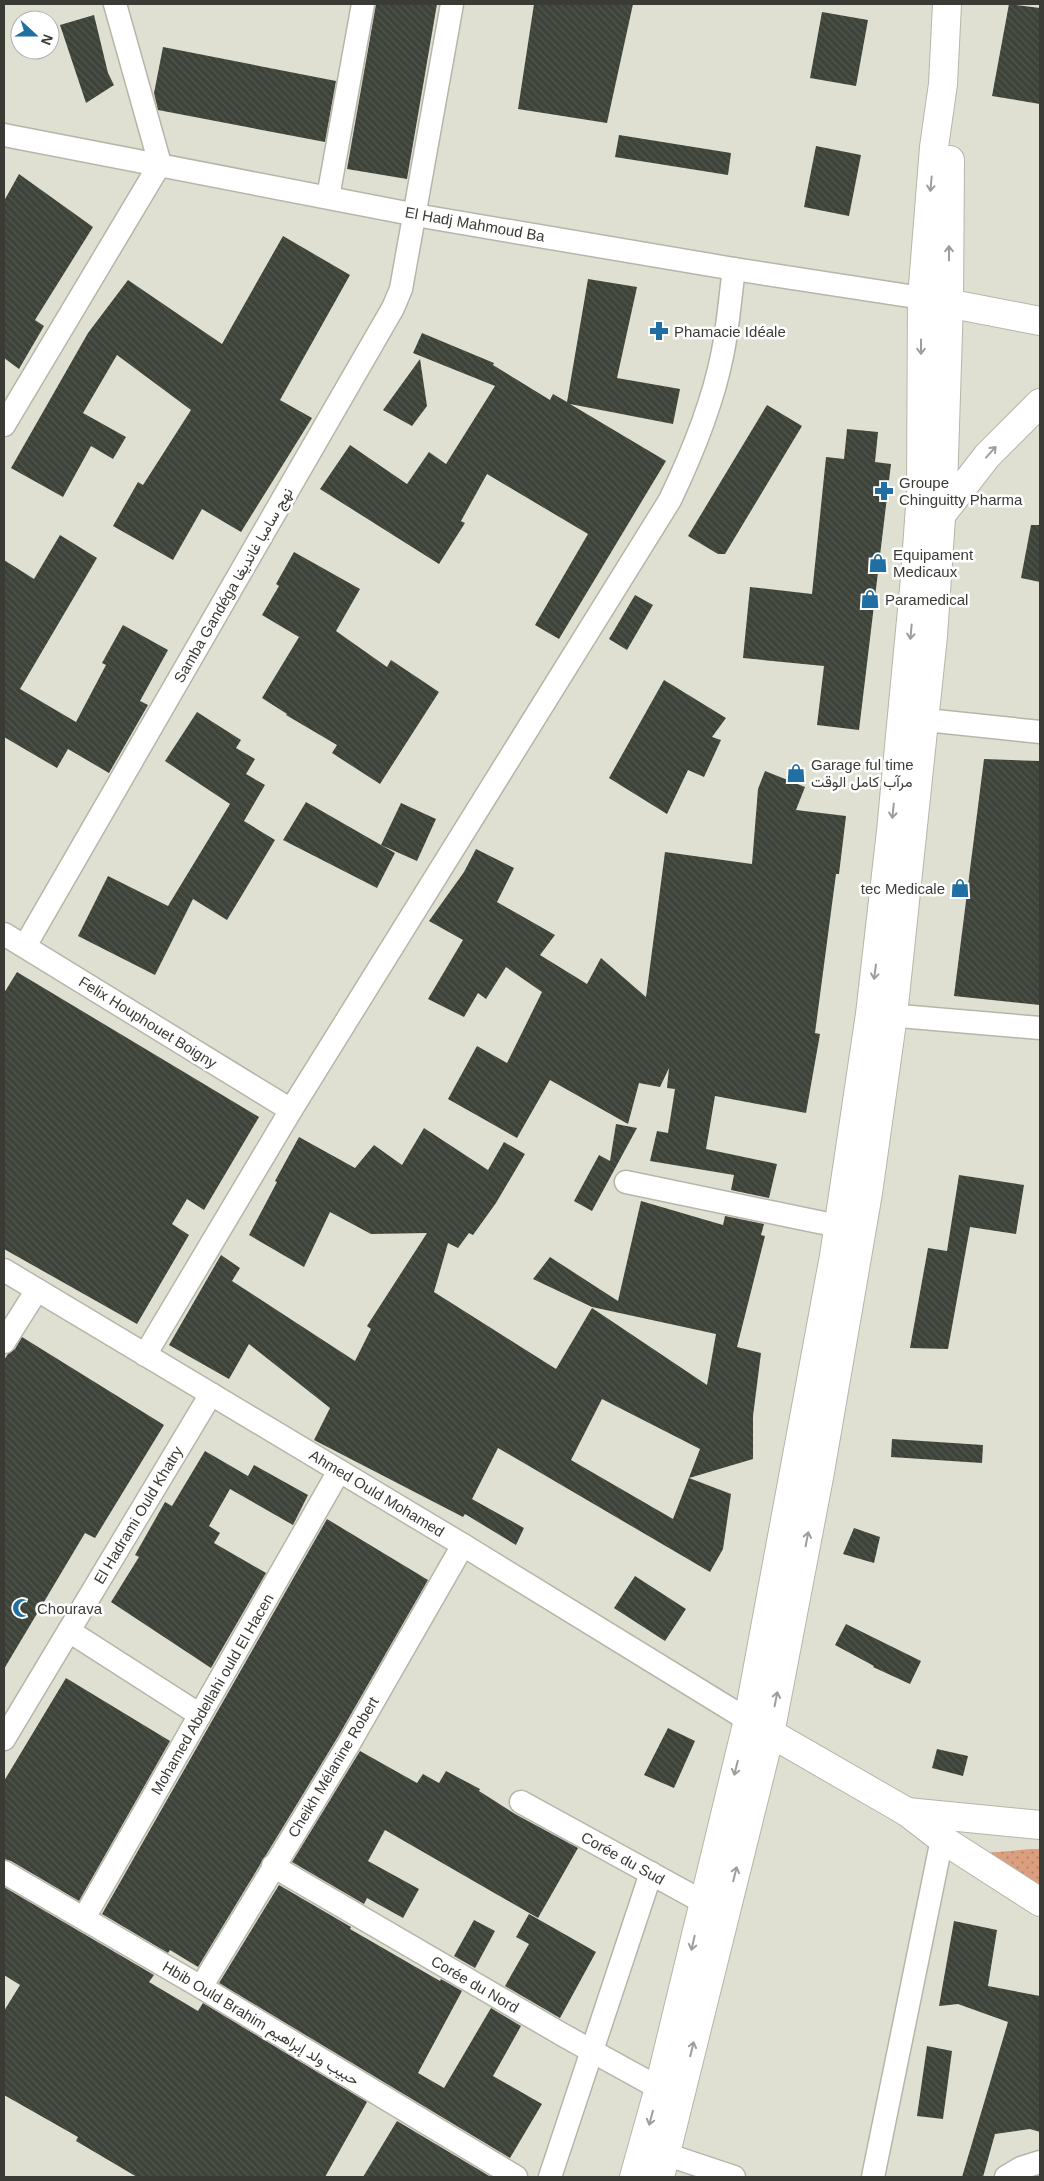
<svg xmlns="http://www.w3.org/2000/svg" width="1044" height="2181" viewBox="0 0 1044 2181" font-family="Arial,Vazirmatn,sans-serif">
  <defs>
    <pattern id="park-dots" width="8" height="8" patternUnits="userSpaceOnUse" patternTransform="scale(1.25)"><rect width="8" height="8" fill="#db9e7e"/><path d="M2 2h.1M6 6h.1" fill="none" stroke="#b38268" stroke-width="1.8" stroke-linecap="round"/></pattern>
    <pattern id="building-back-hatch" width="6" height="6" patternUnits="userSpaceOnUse" patternTransform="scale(1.25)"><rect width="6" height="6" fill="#3d4339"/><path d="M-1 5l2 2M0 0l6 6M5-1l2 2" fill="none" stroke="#51564e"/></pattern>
  </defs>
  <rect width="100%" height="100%" fill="#e0e0d2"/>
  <!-- park -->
  <polygon fill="url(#park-dots)" points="1031,1849 1040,1849 1040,1895 986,1853"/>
  <!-- building -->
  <g fill="url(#building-back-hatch)" fill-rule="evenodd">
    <polygon points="376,4 437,4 407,179 347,169"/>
    <polygon points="534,4 633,4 607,123 518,109"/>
    <polygon points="1009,4 1040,8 1040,104 992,96"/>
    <polygon points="822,12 868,20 856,86 810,78"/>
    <polygon points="94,15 108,73 114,85 86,103 60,25"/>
    <polygon points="163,47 336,81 325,142 158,110 154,93"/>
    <polygon points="619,135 731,153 728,175 615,157"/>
    <polygon points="816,146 861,155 849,216 804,207"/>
    <polygon points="19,174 93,227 35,320 44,326 19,369 4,358 4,201"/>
    <polygon points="283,236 350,275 280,400 312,418 241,532 202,509 173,560 113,526 138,482 143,485 191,410 117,355 83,413 126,437 113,459 91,446 63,497 11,468 88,333 128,280 222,344"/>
    <polygon points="588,279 637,287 617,378 680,389 673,424 570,404 666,461 559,639 535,625 588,534 487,474 461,521 465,523 439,564 320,489 350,445 407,484 429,452 446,464 495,386 413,353 422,333 494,363 493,365 550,400 553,394 567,402"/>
    <polygon points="420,359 427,406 412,426 383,410"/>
    <polygon points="767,405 802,426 725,554 718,554 688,536"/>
    <polygon points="847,429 878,432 875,462 891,464 859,730 817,725 824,666 743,658 750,587 812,594 826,457 844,459"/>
    <polygon points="1031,525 1040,525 1040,582 1021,578"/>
    <polygon points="60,535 97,558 20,689 76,722 106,665 102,663 123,625 168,650 140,701 148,705 109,773 68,749 57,768 4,737 4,560 34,579"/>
    <polygon points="294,552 360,589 336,631 387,667 391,660 439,692 380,784 332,753 337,745 286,715 287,714 262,698 299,637 262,615 279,586 276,584"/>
    <polygon points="635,595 653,605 627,650 609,639"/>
    <polygon points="664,680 726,718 712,737 721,740 704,777 688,770 667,814 609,778"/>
    <polygon points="197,712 241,740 236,748 255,759 246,774 265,785 244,821 275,840 227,920 193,899 155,975 78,936 108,876 168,906 230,804 165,761"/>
    <polygon points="984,759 1040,761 1040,1005 954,996"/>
    <polygon points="765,771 805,787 796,810 846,816 839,874 836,874 815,1033 820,1034 806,1113 715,1096 706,1149 777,1164 769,1198 731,1190 734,1175 650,1161 657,1131 668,1133 675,1089 667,1088 669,1068 660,1087 639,1083 628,1124 550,1080 517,1138 448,1099 477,1046 507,1063 542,992 506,967 486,999 478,993 464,1017 428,999 463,940 429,921 464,872 476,849 514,868 497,902 555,935 540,955 587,984 601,958 646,997 665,852 752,864 758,789"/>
    <polygon points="306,802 395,853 377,888 283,840"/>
    <polygon points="401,803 436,819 417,861 381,845"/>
    <polygon points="17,972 259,1117 204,1210 187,1199 172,1224 189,1235 137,1324 4,1249 4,993"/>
    <polygon points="616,1124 637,1128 592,1211 574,1201 599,1155 610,1161"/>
    <path d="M424 1128 488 1170 504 1142 525 1154 496 1203 473 1235 469 1233 458 1248 448 1243 434 1292 556 1369 592 1308 707 1385 716 1334 592 1307 533 1279 550 1257 618 1301 641 1201 723 1225 725 1216 764 1224 761 1235 765 1236 737 1347 761 1353 753 1416V1459L689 1478 731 1494 723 1549 710 1572 498 1448 472 1499 524 1528 516 1545 465 1514 463 1517 314 1440 330 1408 249 1344 229 1379 169 1345 221 1255 240 1268 232 1281 355 1361 371 1329 367 1326 427 1233 371 1234 330 1212 304 1267 249 1235 277 1182 275 1181 299 1137 355 1168 374 1145 402 1165ZM602 1399 700 1449 673 1519 571 1460Z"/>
    <polygon points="959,1175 1024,1185 1016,1234 970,1227 948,1349 910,1348 928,1248 947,1251"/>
    <polygon points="22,1337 164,1425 95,1538 85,1533 4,1669 4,1360 8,1354 15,1349"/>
    <polygon points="892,1439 983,1445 982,1463 891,1457"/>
    <polygon points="205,1451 248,1476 254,1465 308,1495 293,1525 230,1489 209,1526 220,1533 214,1543 266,1573 211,1668 111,1602 139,1557 135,1555 165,1502 172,1506"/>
    <polygon points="327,1519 428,1580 339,1735 198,1967 170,1950 168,1953 102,1914"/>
    <polygon points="854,1528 880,1537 874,1563 843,1554"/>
    <polygon points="635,1576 686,1609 665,1641 614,1608"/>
    <polygon points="846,1624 921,1661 910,1684 873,1667 874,1666 835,1645"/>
    <polygon points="66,1678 170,1741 79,1901 11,1861 4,1859 4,1781"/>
    <polygon points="668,1728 695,1741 674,1788 644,1775"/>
    <polygon points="937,1749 968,1756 963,1776 932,1768"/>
    <polygon points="360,1751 417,1783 423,1774 439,1783 446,1771 480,1789 479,1791 515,1814 578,1848 538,1918 385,1830 368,1861 419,1889 403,1918 367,1898 364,1904 292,1862"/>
    <polygon points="279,1885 351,1927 350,1929 440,1981 441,1979 462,1991 418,2073 444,2088 491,2008 521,2026 493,2076 542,2104 510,2158 219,1983"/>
    <polygon points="4,1887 154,1975 149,1982 198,2011 203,2003 367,2102 325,2177 137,2177 76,2141 78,2137 4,2095 4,2011 20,1985 4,1975"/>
    <polygon points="529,1914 596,1952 560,2018 505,1986 529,1944 516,1937"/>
    <polygon points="474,1920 495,1931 475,1968 454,1956"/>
    <polygon points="954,1921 997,1930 988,1986 1040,1996 1040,2132 1030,2129 995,2134 983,2177 962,2177 1008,2022 958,2004 939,2006"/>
    <polygon points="927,2046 952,2051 943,2119 917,2116"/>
    <polygon points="397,2121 491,2177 363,2177"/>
  </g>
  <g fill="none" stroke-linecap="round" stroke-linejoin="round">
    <!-- minor casing -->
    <g stroke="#b6b5a8" stroke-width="25">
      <g id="minor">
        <polyline points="4,135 427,217 734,269 922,298"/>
        <polyline points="328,197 363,4"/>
        <polyline points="4,425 160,164 115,4"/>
        <polyline points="907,720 926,720 1040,732"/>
        <polyline points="4,934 291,1110"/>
        <polyline points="25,946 393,308 401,289 452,4"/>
        <polyline points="876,1014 1040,1028"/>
        <polyline points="626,1182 838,1226"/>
        <polyline points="4,1270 463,1545 748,1720"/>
        <polyline points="4,1342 37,1290"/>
        <path d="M145 1355 291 1110 670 500C692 454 712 406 722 356 728 328 730 298 734 269"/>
        <polyline points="69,1631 200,1715"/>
        <polyline points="4,1739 211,1394"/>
        <polyline points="521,1802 703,1902 719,1907"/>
        <polyline points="273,1866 563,2035 659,2088 673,2093"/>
        <polyline points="4,1872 201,1987 516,2177"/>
        <polyline points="84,1918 339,1471"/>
        <polyline points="201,1987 350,1742 463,1545"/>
        <polyline points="650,2149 734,2177"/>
        <polyline points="550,2177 651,1873"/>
        <polyline points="873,2177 942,1839"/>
        <polyline points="1006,2177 1021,2168 1040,2162"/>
      </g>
    </g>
    <!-- tertiary casing -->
    <g stroke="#b6b5a8" stroke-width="30">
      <g id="tertiary">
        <polyline points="926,299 1040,321"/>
        <polyline points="751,1722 907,1812 942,1839 1040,1902"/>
        <polyline points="907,1812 1040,1825"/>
      </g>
    </g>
    <!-- trunk casing -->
    <g stroke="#b6b5a8" stroke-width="30">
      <g id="trunk">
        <polyline points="939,514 942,514 987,456 1040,403"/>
        <polyline points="634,2177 659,2088 748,1720 834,1256 870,1014 891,831 915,578 921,491 922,298 934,147 943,84 947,4"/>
        <polyline points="660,2177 770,1734 820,1472 868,1193 893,1015 933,636 943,488 949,302 950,160"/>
      </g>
    </g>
    <!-- minor -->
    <use href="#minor" stroke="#fff" stroke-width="22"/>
    <!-- tertiary -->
    <use href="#tertiary" stroke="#fff" stroke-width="28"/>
    <!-- trunk -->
    <use href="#trunk" stroke="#fff" stroke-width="28"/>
  </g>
  <!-- one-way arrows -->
  <defs><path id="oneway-shaft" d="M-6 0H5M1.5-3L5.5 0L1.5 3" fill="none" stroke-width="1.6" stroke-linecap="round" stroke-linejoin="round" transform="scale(1.25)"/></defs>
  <g stroke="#9d9d9a">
    <use href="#oneway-shaft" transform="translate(931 184) rotate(95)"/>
    <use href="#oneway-shaft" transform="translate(949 253) rotate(-90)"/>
    <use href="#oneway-shaft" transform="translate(921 347) rotate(90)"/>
    <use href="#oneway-shaft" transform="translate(991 452) rotate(-48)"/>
    <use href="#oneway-shaft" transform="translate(911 632) rotate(95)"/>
    <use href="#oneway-shaft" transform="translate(893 811) rotate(96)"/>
    <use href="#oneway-shaft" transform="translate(875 972) rotate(97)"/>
    <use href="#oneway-shaft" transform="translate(807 1539) rotate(-79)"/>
    <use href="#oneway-shaft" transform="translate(776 1699) rotate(-79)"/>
    <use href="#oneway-shaft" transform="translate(736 1768) rotate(104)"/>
    <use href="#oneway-shaft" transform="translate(735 1874) rotate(-76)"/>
    <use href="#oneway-shaft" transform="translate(693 1943) rotate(103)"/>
    <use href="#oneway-shaft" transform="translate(692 2049) rotate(-76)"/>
    <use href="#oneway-shaft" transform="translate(651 2118) rotate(105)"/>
  </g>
  <!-- icons -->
  <defs>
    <g id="pharmacy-bare" transform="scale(1.5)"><path d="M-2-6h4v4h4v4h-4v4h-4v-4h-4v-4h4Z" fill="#216fa2" stroke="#fff" stroke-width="2.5" paint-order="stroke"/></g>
    <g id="shop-bare" transform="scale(1.5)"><path d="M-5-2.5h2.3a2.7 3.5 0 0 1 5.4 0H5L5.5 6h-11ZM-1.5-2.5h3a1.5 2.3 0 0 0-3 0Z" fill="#216fa2" stroke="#fff" stroke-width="2.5" paint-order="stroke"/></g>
    <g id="mosque-bare" transform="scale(1.5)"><path d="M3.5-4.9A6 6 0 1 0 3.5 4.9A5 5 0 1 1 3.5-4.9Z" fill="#216fa2" stroke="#fff" stroke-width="2.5" paint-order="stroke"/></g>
  </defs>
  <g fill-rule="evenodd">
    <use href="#pharmacy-bare" x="659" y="331"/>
    <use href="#pharmacy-bare" x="884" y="491"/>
    <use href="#shop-bare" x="878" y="563"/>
    <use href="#shop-bare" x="870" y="599"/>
    <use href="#shop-bare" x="796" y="773"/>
    <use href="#shop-bare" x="960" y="888"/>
    <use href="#mosque-bare" x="22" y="1608"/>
  </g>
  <g text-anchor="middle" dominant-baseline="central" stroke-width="5" stroke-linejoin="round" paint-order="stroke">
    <!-- street labels -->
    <g font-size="15" fill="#3b3b36" stroke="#fff">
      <text transform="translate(475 224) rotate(10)">El Hadj Mahmoud Ba</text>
      <text transform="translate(233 585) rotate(-60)">Samba Gandéga نهج سامبا غانديغا</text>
      <text transform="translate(148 1022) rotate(32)">Felix Houphouet Boigny</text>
      <text transform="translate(377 1493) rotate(31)">Ahmed Ould Mohamed</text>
      <text transform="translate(138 1515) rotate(-59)">El Hadrami Ould Khatry</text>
      <text transform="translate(212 1694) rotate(-60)">Mohamed Abdellahi ould El Hacen</text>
      <text transform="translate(333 1767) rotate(-59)">Cheikh Mélanine Robert</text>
      <text transform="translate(623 1858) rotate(29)">Corée du Sud</text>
      <text transform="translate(475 1984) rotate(30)">Corée du Nord</text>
      <text transform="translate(261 2023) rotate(31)">Hbib Ould Brahim حبيب ولد إبراهيم</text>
    </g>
    <!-- poi labels -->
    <g font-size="15" fill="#3b3b36" stroke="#fff" text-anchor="start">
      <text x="674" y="331">Phamacie Idéale</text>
      <text x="899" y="482">Groupe<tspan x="899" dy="17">Chinguitty Pharma</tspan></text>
      <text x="893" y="554">Equipament<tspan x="893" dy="17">Medicaux</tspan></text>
      <text x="885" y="599">Paramedical</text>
      <text x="811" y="764">Garage ful time<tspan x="811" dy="17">مرآب كامل الوقت</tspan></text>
      <text x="945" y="888" text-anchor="end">tec Medicale</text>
      <text x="37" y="1608">Chourava</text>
    </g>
  </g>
  <!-- border -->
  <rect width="1044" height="2181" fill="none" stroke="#3b3b36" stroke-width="10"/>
  <!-- north arrow -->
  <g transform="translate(35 35) rotate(111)"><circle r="24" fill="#ffffff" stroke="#b1b1af"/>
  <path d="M0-4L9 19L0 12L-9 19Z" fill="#216fa2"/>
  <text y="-8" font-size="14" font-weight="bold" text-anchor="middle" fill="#3b3b36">N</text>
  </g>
</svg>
